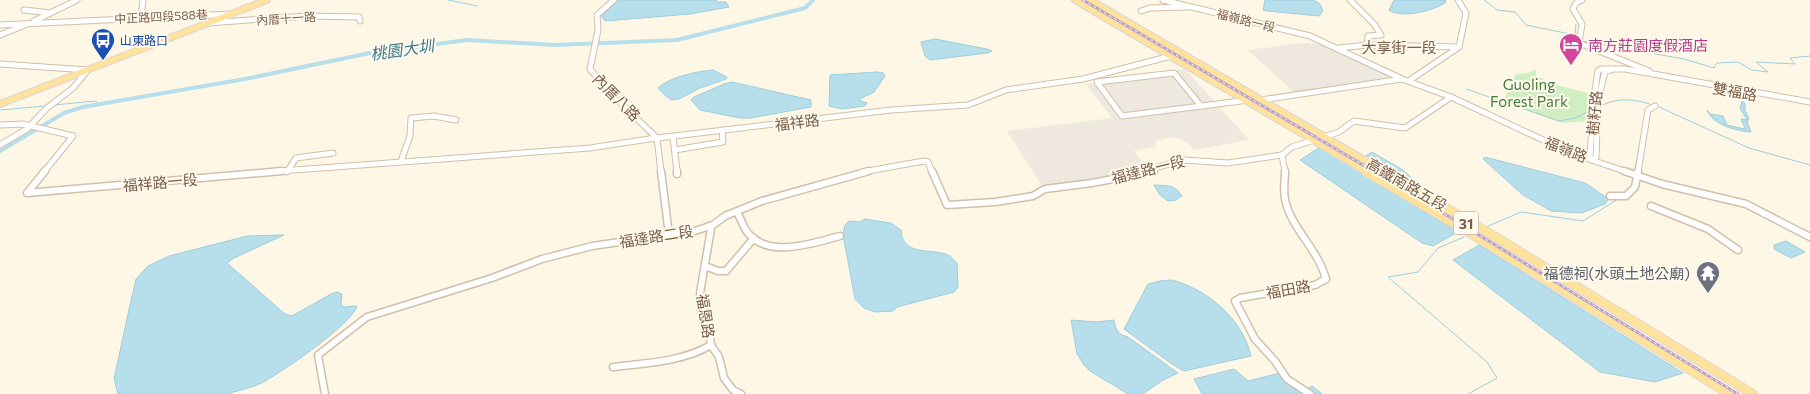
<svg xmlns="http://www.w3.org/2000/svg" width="1810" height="394" viewBox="0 0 1810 394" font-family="Commissioner,'Noto Sans TC',sans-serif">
  <rect width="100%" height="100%" fill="#fff7e5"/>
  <!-- industrial -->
  <g fill="#eee8df">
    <polygon points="1303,43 1328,45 1392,77 1295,93 1248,50"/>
    <polygon points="1182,69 1188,72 1249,140 1194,150 1187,142 1177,138 1166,138 1156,141 1155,147 1134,151 1148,169 1144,172 1122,173 1091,181 1042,186 1007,131 1112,118 1086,84"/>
  </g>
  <!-- green -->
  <polygon fill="#d0eec1" points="1534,70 1536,70 1536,75 1550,83 1591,94 1589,121 1562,123 1503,102 1516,74 1528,73"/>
  <!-- water -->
  <g fill="#b7dfeb" stroke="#9ccede">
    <polygon points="618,0 716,0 718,2 726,2 729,7 690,14 605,21 601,16"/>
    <polygon points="1265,0 1314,0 1320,4 1323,11 1319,16 1267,11 1263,10"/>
    <path d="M1394 0H1445L1446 1 1445 3C1432 11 1401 19 1389 10Z"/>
    <polygon points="935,39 987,49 992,51 987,53 930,60 925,56 921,42"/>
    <path d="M713 70 727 77 726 79 700 88 679 99 672 100 667 97 658 88C669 77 698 71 713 70Z"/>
    <polygon points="877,72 883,73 885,76 874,92 858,100 867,103 865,106 842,109 829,106 830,75"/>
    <polygon points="732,82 811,100 811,107 751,118 740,118 700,110 691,100 694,97 724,84"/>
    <path d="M1742 101 1745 103V110L1749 119 1747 122 1751 132H1749C1734 130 1713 125 1707 110L1710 114 1723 116 1727 125 1745 129 1741 119 1747 120 1740 108Z"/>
    <polygon points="1320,147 1458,232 1433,246 1422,243 1300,160"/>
    <polygon points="1372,152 1403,170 1413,179 1409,183 1364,157"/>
    <polygon points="1485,157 1585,183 1609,199 1605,204 1582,213 1551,211 1523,195 1483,159"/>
    <path d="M1154 185C1167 186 1174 184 1182 196L1176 200 1168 201 1160 195Z"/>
    <path d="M864 219 891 223 901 230C902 257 933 248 948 255 951 257 954 260 957 263L958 287 954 292 897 307 893 311 875 312 864 308 855 299 843 235 845 225 849 221 860 222Z"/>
    <path d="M284 235 234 258 227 263 285 314 292 316 331 294 337 292 342 294 341 304 344 307 357 306C352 324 286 369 267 380 256 387 240 390 227 394H118L114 379 128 314 136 279 148 266 169 256 247 236Z"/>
    <polygon points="1786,241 1805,252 1791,258 1774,249 1774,245"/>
    <polygon points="1479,245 1683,373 1655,382 1600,372 1453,260"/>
    <path d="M1171 280C1206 288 1243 319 1251 356L1184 371 1172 364 1124 329 1148 284 1160 281Z"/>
    <path d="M1071 320 1096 322 1114 320C1116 330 1117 334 1128 337L1178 373 1163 380 1143 394H1128L1090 371 1084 365 1077 354Z"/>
    <polygon points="1234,369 1248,381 1280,373 1307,394 1309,388 1312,386 1321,393 1321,394 1202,394 1194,379"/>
  </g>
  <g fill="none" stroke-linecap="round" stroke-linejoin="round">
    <!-- stream -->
    <g stroke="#9ccede" stroke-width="1">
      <polyline points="448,0 477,6"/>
      <polyline points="1484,0 1497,10 1515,12 1526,25 1575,35 1576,24"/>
      <polyline points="1568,34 1576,40"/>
      <polyline points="1582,41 1684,59 1714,68 1717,63 1738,62 1752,70 1768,72 1756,62 1795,64 1790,58 1810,56"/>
      <polyline points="1466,89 1559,121 1575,118 1590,111"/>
      <polyline points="54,105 96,101 97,103"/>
      <path d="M1600 106C1620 97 1633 99 1653 105"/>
      <polyline points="1659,107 1749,148 1810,165"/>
      <polyline points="0,110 46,106"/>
      <polyline points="1635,169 1643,127"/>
      <polyline points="1486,227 1521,212 1583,221 1618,199"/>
      <polyline points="1464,237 1438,248 1418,272 1388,277 1487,362 1497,378 1468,394"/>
    </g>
    <!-- canal -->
    <polyline stroke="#b7dfeb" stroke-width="4" points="0,151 64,113 83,107 245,79 370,53 467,40 555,45 677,40 805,8 813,0"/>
    <!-- minor-far1 casing -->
    <g stroke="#d2bfa9" stroke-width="7">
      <g id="minor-far1">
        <polyline points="614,0 597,15 598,30 590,69 610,93 657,138 661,172"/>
        <polyline points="1163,0 1310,36 1402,79 1451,97 1571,153 1627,172"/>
        <polyline points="1350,0 1374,24 1381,35 1368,36 1367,45"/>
        <polyline points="1582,0 1576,3 1573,9 1582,24 1579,43 1649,71"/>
        <polyline points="24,10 50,13"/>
        <polyline points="1141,11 1150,8 1187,7"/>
        <polyline points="141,17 143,0"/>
        <polyline points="34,21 77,0"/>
        <polyline points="208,23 307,16 359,17 360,21"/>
        <polyline points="0,25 232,14"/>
        <polyline points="0,35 25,25"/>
        <polyline points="1339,48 1367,45 1459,47"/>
        <polyline points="0,64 88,70"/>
        <polyline points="1410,80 1459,47 1466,13 1458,0"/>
        <polyline points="1261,100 1402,79"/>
        <polyline points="1201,106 1174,73 1097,82 1122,116 1241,101"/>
        <polyline points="0,125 23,124 73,136 44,172"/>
        <polyline points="673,137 677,172"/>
        <polyline points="0,145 27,129 47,108 73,88 88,70"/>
        <polyline points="675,150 723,142 722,130"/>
        <polyline points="1282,155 1285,172"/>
        <polyline points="1593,160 1590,158 1593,103 1598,71 1601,69 1625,69 1810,102"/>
        <polyline points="1593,160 1596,157 1598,101 1605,71 1611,70"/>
        <polyline points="401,161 410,136 411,118 434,116 456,120"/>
        <polyline points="267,172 590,148 649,139 891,110 968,105 1006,90 1083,79 1167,57 1187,56"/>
        <polyline points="287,172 296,158 333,153"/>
        <polyline points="862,172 924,161 928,162 932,172"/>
        <polyline points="1151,172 1158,167 1184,160 1228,163 1282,155 1292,147 1339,132 1354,121 1405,128 1451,97"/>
        <polyline points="1638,172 1648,110 1655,106"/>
      </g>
    </g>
    <!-- minor casing -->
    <g stroke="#d2bfa9" stroke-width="9">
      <g id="minor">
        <polyline points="45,171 27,193 282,171"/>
        <polyline points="661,171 669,235"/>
        <polyline points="677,171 677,174"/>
        <polyline points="932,171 947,205 995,202 1033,196 1045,189 1092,183 1154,171"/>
        <path d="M1285 171C1285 180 1283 190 1285 199 1290 227 1318 249 1326 279L1315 285 1240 298 1235 301 1255 339 1275 361 1287 379 1310 394"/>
        <polyline points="1624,171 1662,184 1746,204 1810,237"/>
        <polyline points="1610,196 1626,196 1635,187 1638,171"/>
        <polyline points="1651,206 1708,229 1738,250"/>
        <path d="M737 212C741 219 743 227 748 233 769 259 813 243 840 236"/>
        <polyline points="709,226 711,229 700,293 701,305 707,317 711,345 719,357 724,378 733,390 741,394"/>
        <polyline points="705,266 718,271 726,271 754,238"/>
        <path d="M613 367C646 363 682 362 711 345"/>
        <polyline points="325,394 318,355 367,317 492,278 542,259 592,246 695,231 713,225 725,216 762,201 869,171"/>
      </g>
    </g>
    <!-- major-far1 casing -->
    <g stroke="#dfd8d3" stroke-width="8">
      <g id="major-far1">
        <polyline points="1075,0 1367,172"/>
        <polyline points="1090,0 1385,172"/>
        <polyline points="0,104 267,0"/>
      </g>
    </g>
    <!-- major casing -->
    <g stroke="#dfd8d3" stroke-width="10">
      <g id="major">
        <polyline points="1365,171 1470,233 1729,394"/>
        <polyline points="1383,171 1484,230 1753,394"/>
      </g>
    </g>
    <!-- minor-far1 -->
    <use href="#minor-far1" stroke="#fff" stroke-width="5"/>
    <!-- minor -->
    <use href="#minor" stroke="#fff" stroke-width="6"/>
    <!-- major-far1 -->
    <use href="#major-far1" stroke="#ffe29c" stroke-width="5.5"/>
    <!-- major -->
    <use href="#major" stroke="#ffe29c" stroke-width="8"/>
    <!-- rail casing -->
    <g stroke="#bba1ca" stroke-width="3">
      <polyline id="rail" points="1083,0 1412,194 1738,394"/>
    </g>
    <!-- rail -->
    <use href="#rail" stroke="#fffaee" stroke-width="1" stroke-dasharray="3" stroke-linecap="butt"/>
  </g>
  <!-- icons -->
  <defs>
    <g id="bus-pin" transform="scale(1.25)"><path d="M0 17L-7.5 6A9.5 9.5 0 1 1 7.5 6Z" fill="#1a4fb4" stroke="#fffaee"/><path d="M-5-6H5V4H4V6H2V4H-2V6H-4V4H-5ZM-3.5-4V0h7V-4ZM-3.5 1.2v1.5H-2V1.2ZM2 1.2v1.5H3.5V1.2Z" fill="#fff"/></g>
    <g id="hotel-pin" transform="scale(1.25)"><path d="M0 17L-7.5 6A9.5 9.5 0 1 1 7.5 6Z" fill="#d1479c" stroke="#fffaee"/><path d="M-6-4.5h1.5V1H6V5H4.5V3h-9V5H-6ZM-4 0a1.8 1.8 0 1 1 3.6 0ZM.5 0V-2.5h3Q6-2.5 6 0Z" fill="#fff"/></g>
    <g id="temple-pin" transform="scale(1.25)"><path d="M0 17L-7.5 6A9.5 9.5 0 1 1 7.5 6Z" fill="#6b7280" stroke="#fffaee"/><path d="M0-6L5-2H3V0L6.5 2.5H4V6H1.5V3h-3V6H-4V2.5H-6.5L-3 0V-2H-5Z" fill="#fff"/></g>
  </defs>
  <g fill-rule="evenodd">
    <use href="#bus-pin" x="103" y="40"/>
    <use href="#hotel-pin" x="1571" y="45"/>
    <use href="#temple-pin" x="1708" y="273"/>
  </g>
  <g text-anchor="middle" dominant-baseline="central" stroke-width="4" stroke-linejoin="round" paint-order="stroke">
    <!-- far-street labels -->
    <g font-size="12" fill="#7b5e47" stroke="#fffaee">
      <text transform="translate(161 16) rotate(-3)">中正路四段588巷</text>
      <text transform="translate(286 18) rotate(-4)">內厝十一路</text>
      <text transform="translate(1246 20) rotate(14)">福嶺路一段</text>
    </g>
    <!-- far-transit labels -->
    <g font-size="12" fill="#164399" stroke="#fffaee" text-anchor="start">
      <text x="120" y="40">山東路口</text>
    </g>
    <!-- shield labels -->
    <rect fill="#fffaee" stroke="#a38d79" stroke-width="1" x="1453.5" y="211.5" width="25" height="23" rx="4"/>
    <g font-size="14" font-weight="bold" fill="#7b5e47">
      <text x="1466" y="223">31</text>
    </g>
    <!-- hotel labels -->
    <g font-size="15" fill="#b23c85" stroke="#fffaee" text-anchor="start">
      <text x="1588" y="45">南方莊園度假酒店</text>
    </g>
    <!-- street labels -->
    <g font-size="15" fill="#7b5e47" stroke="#fffaee">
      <text x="1399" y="47">大享街一段</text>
      <text transform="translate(1735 91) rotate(10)">雙福路</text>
      <text transform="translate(617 97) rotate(45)">內厝八路</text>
      <text transform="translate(1594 113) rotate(-85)">樹籽路</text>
      <text transform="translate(797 122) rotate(-7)">福祥路</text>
      <text transform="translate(1566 149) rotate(22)">福嶺路</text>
      <text transform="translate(1148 169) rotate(-14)">福達路一段</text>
      <text transform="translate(160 182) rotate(-5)">福祥路一段</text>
      <text transform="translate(1407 184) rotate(30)">高鐵南路五段</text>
      <text transform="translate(656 236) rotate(-9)">福達路二段</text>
      <text transform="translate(1288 289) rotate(-10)">福田路</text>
      <text transform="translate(706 316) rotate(81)">福恩路</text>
    </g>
    <!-- park labels -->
    <g font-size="15" fill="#487c3b" stroke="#fffaee">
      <text x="1529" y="84">Guoling<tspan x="1529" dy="17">Forest Park</tspan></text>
    </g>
    <!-- worship labels -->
    <g font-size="15" fill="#5b616d" stroke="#fffaee" text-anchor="end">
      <text x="1690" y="273">福德祠(水頭土地公廟)</text>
    </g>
    <!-- water labels -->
    <g font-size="16" font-style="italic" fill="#3b7689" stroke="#fffaee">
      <text transform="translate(402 49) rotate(-8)">桃園大圳</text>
    </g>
  </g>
</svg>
